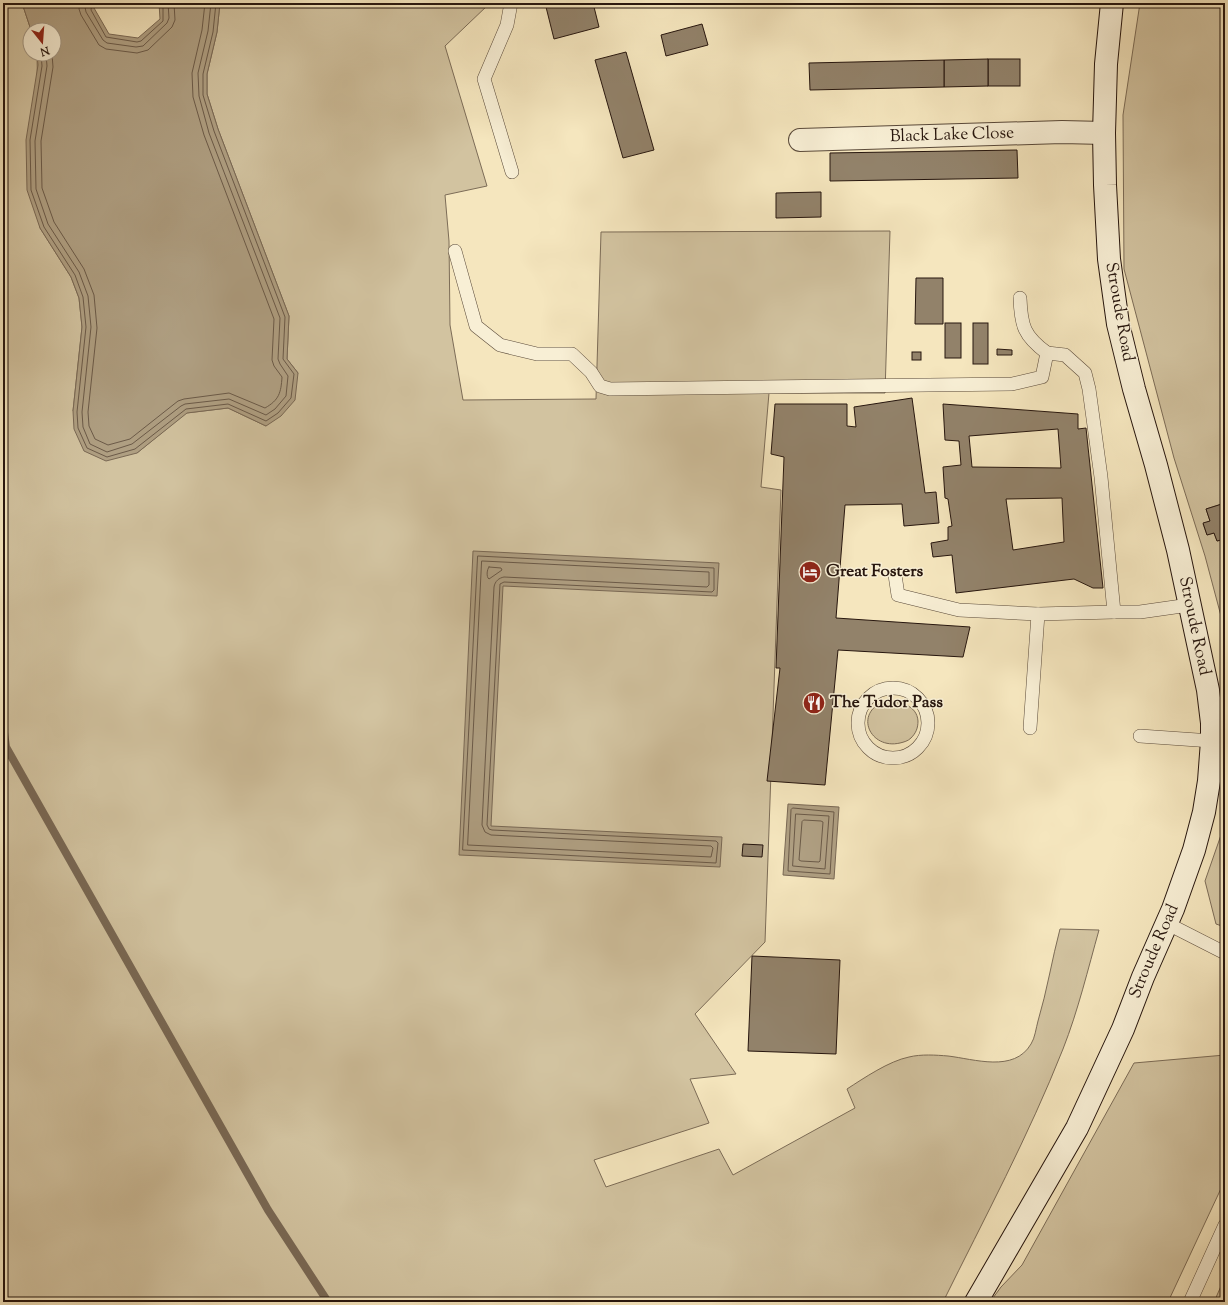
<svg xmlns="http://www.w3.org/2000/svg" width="1228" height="1305" viewBox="0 0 1228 1305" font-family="'Sorts Mill Goudy',serif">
  <rect width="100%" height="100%" fill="#f5e6be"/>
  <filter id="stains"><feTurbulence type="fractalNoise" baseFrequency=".005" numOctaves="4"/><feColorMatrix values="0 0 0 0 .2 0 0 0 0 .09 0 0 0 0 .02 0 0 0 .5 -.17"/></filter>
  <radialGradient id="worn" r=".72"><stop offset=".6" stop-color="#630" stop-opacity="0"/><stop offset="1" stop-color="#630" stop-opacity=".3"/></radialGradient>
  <!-- green -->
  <g fill="#d2c3a0" stroke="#7c6c57">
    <path d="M3 3H22L31 30 30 54H37L40 228 71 277 79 298 82 327 73 411 137 453 186 413 228 408 266 426 298 373 287 359 289 316 218 129 207 94V74L217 32 220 3H487L488 5 445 46 487 186 445 195 449 241 450 325 463 400 596 399 601 232 890 231 885 393H769L761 487 781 490 765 942 695 1014 736 1074 690 1079 709 1123 594 1160 606 1187 719 1149 733 1175 855 1108 847 1089C864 1078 889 1061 909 1057 921 1054 936 1055 948 1056 974 1059 1014 1073 1031 1044 1035 1038 1036 1028 1038 1021 1047 991 1052 959 1060 929L1099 930C1088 969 1078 1011 1063 1049 1029 1135 984 1219 943 1302H3Z"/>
    <polygon points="1140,3 1225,3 1225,503 1206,509 1210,521 1203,524 1207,535 1214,533 1217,541 1225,539 1225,631 1205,556 1174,458 1124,269 1123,115"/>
    <path d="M885 701C899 701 917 705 918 721 918 728 916 733 911 738 908 741 904 742 900 743 870 750 853 713 885 701Z"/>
    <polygon points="1225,818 1225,927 1216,924 1205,881 1221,835"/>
    <polygon points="1225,1055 1225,1180 1168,1302 990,1302 1001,1287 1022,1265 1134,1063"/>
    <polygon points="1225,1277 1225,1302 1214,1302"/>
  </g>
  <!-- water -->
  <g fill="#af9f82" stroke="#796854">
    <polygon points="22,3 96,3 94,8 109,34 138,38 160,19 159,3 220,3 217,32 207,74 207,94 218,129 289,316 287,359 298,373 295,400 281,416 266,426 228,408 187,413 137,453 106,461 84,451 74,429 73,411 82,327 79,298 71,277 40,228 27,190 26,140 38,65 37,54 54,54 54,30 31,30"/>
    <polygon points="473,551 719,563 717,596 503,586 491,826 722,837 720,867 459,855"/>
    <polygon points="788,804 839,807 834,879 783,875"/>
  </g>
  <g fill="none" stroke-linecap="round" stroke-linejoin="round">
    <!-- shore -->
    <g stroke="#6b5a48" stroke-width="1">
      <polyline points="80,3 79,9 81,15 99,45 106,49 137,53 148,50 172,27 175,20 174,3"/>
      <polyline points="86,3 85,7 86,12 103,40 107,43 136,47 143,46 167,23 169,18 168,3"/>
      <polyline points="92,3 91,10 106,37 137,42 141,41 163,21 163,3"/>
      <polyline points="41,54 42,66 30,140 31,190 44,227 75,275 83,297 86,327 77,412 78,428 87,448 107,457 135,449 186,409 228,404 266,421 278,413 291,398 294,374 283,359 285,317 214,131 203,95 203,74 213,32 216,3"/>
      <polyline points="46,54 47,66 35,141 36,189 48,224 79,272 88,296 91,327 82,412 83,427 90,444 107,452 132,444 181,406 185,404 229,399 266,415 275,409 286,396 288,376 280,364 278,359 280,318 209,133 199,96 198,73 208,31 211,3"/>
      <path d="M52 54 53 67 41 141 42 188 54 222 84 269 94 295 97 328 88 412 89 426 95 439 108 445 130 439 178 401 184 399 229 393 265 408C279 400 281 393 282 377L274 366 272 360 274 319 204 135 193 97 192 73 202 30 205 3"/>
      <polygon points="478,556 714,568 714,590 712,592 504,582 500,584 487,825 489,829 492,830 716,841 718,843 716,863 463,850"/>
      <path d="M482 561 709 572V585L707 587 504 577C499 578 495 581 494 587L482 825 485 832 491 835 711 846 713 848 711 857 468 845Z"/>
      <path d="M489 567 501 568 502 570 489 579C486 577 487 569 489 567Z"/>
      <polygon points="793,808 834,812 830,874 788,871 791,810"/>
      <polygon points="796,814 829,816 825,869 793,866"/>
      <polygon points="804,820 821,821 823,822 820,861 819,862 801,861 799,860 802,822"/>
    </g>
    <!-- stream -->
    <polyline stroke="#796854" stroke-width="8" points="3,725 6,747 268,1210 328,1302"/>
  </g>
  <!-- building -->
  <g fill="#92826a" stroke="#27160e" fill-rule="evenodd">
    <polygon points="545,3 593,3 599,27 554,39"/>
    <polygon points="702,24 708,45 666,56 661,35"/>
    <polygon points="626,52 654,150 623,158 595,60"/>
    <rect x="988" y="59" width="32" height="27"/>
    <polygon points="988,59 988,86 944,87 944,60"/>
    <polygon points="944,60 944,87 810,90 809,63"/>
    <polygon points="1017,150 1018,178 830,181 830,153"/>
    <polygon points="821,192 821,217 776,218 776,193"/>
    <polygon points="916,278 943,278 943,324 915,324"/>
    <rect x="945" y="323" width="16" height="35"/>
    <rect x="973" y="323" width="15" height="41"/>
    <polygon points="997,349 1012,350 1012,355 997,355"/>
    <rect x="912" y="352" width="9" height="8"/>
    <polygon points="912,398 925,493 936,492 939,523 904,526 902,504 845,505 836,618 970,627 963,657 838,650 825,785 767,781 780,668 776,668 784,457 771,454 775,404 847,404 847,426 856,427 854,407"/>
    <path d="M943 404 1078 414V429L1086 428 1103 588H1093L1074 579 956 593 952 555 933 557 931 543 948 540V527L952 526 948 499 945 498 943 467 961 465 959 441 945 440ZM1058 429 1061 468 972 467 969 436ZM1062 498 1064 542 1013 550 1006 499Z"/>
    <polygon points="1225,503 1225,539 1217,541 1214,533 1207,535 1203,523 1210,521 1206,509"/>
    <polygon points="743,844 763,845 762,857 742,856"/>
    <polygon points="752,956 840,960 836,1054 748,1051"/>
  </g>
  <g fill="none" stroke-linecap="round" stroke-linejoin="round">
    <!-- lane casing -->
    <g stroke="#5a4a3a" stroke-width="14">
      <g id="lane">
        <polyline points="511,3 507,25 484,79 512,172"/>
        <polyline points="455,251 476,326 500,345 537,354 572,354 591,372 600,386 610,389 1012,384 1042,377 1047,353 1065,355 1085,373 1089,389 1101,477 1114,612 1038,614"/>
        <path d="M1020 298C1021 326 1024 336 1047 353"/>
        <polyline points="895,575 898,595 959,610 1038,614 1030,728"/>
        <polyline points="1114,612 1140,612 1189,605"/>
        <circle cx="893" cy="723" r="35"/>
        <polyline points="1140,736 1212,741"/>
        <polyline points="1166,923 1225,953"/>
        <polyline points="1190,1302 1225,1225"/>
      </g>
    </g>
    <!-- street casing -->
    <g stroke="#5a4a3a" stroke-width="24">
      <g id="street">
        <path id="s1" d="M800 140 1062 132 1104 133"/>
      </g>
    </g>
    <!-- secondary casing -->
    <g stroke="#27160e" stroke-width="24">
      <g id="secondary">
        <path id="s2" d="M976 1302 1077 1128 1123 1029 1143 977 1173 909 1194 850 1204 812 1209 781 1212 741V723L1208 690 1178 550 1156 465 1134 389 1118 324 1109 259 1105 185 1104 133 1106 64 1112 3"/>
      </g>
    </g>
    <!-- lane -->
    <use href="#lane" stroke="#f8efd5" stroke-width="13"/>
    <!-- street -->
    <use href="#street" stroke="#f8efd5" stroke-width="22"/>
    <!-- secondary -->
    <use href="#secondary" stroke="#f8efd5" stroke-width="22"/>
  </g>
  <!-- icons -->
  <defs>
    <g id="hotel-disc" transform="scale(1.15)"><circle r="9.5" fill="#8f2418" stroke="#f8efd5"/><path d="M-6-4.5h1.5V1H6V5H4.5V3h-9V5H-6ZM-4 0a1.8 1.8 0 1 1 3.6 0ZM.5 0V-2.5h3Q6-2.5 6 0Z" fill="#fff"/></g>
    <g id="restaurant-disc" transform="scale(1.15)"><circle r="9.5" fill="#8f2418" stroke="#f8efd5"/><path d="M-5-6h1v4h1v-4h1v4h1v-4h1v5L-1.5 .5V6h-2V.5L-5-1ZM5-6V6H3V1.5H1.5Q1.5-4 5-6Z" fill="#fff"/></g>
  </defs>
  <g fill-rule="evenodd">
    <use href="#hotel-disc" x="810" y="572"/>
    <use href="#restaurant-disc" x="814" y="703"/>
  </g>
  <g text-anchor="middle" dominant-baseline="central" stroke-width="3" stroke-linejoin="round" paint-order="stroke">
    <!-- street labels -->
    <g font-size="17" fill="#27160e" stroke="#f8efd5">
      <text stroke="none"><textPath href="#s1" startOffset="152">Black Lake Close</textPath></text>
      <text transform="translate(1119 312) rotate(80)">Stroude Road</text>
      <text transform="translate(1194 626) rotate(78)">Stroude Road</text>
      <text stroke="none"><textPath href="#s2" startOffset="394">Stroude Road</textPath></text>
    </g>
    <!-- poi labels -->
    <g font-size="17" font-weight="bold" fill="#27160e" stroke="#f8efd5" text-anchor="start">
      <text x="826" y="572">Great Fosters</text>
      <text x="830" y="703">The Tudor Pass</text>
    </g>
  </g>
  <!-- margin -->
  <rect width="1228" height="1305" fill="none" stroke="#f5e6be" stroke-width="16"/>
  <rect x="4" y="4" width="1220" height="1297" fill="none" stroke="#27160e" stroke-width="2"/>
  <rect x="8" y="8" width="1212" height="1289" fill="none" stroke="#27160e"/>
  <!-- north arrow -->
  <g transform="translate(42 42) rotate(163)"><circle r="19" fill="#f8efd5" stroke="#a49885"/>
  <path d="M0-3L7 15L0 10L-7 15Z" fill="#8f2418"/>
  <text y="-6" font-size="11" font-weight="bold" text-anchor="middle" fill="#27160e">N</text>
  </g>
  <rect width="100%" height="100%" filter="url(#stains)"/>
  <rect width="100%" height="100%" fill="url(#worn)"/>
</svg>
